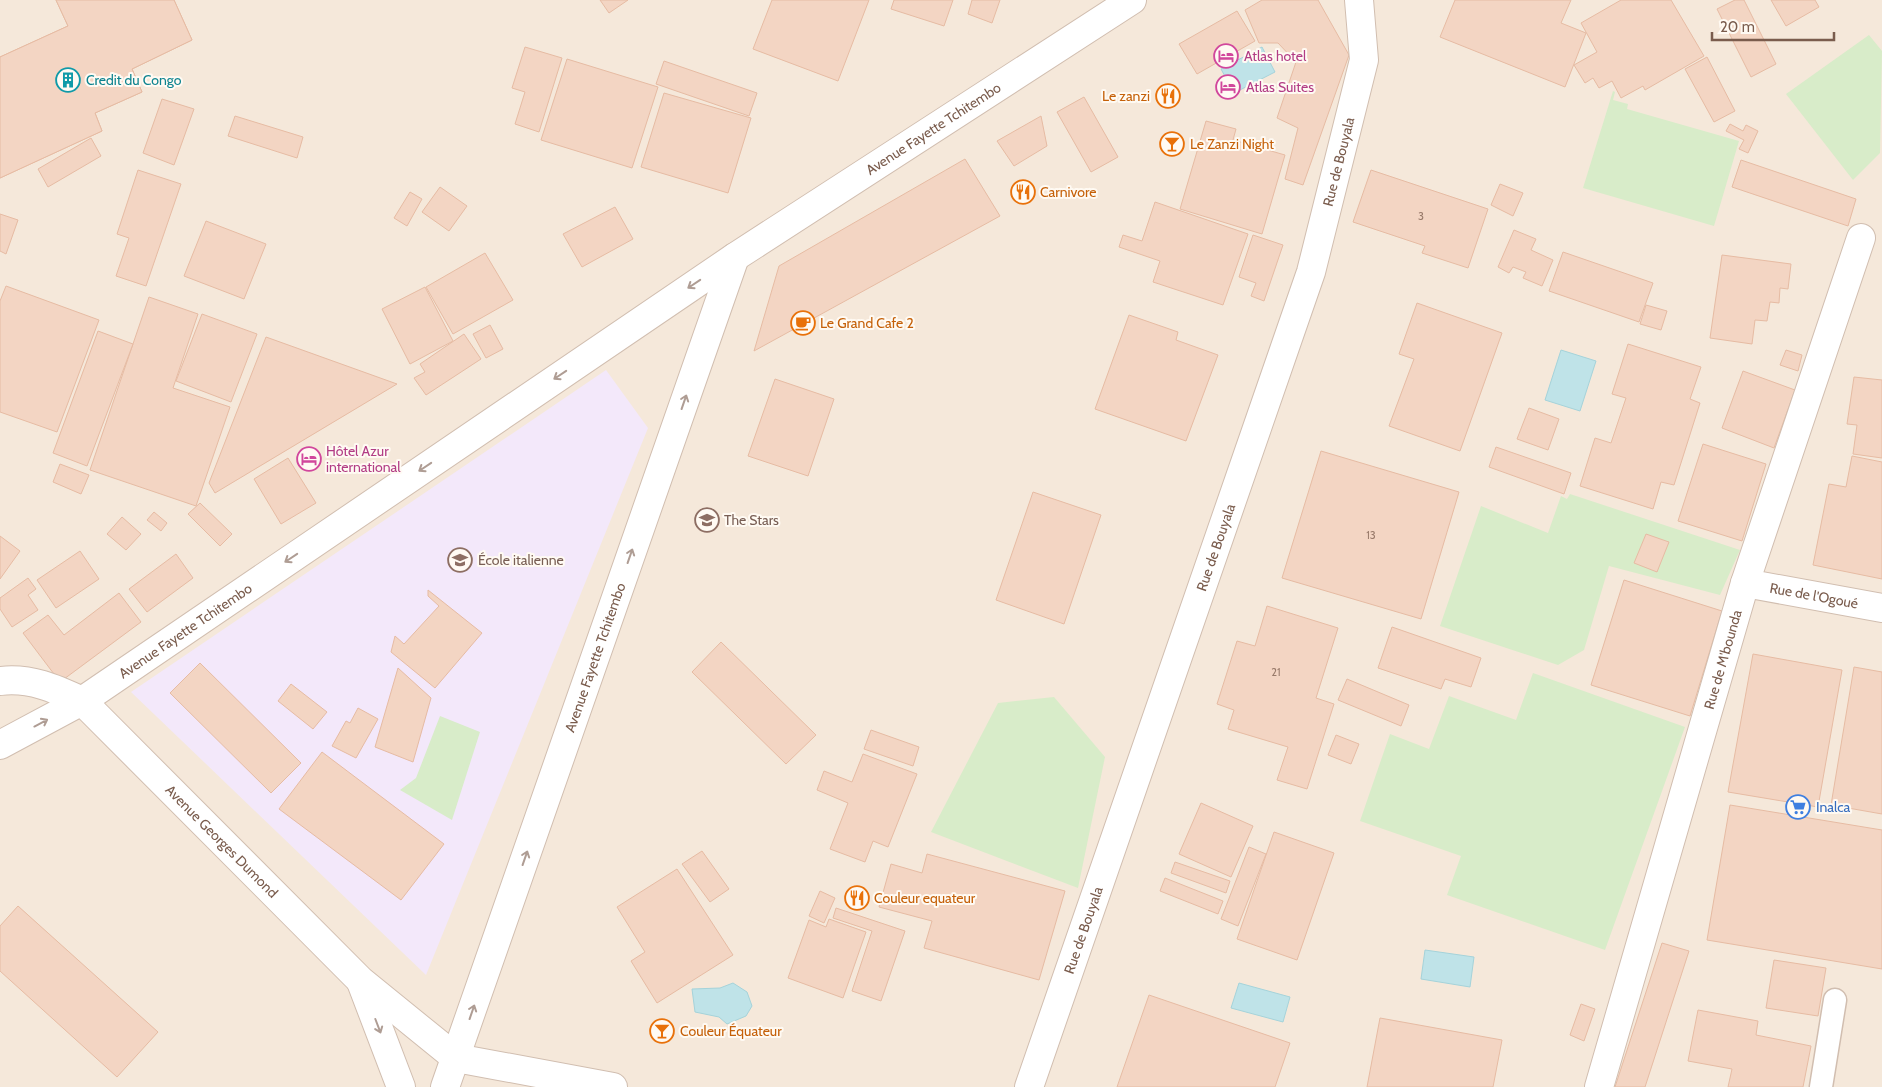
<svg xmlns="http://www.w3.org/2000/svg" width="1882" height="1087" viewBox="0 0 1882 1087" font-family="Cabin,sans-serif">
  <rect width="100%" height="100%" fill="#fdf6ec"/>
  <!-- residential -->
  <rect fill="#f5e8da" x="0" y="0" width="1882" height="1087"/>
  <!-- education -->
  <polygon fill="#f3e8fa" points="606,370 648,428 426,975 131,692"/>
  <!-- green -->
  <g fill="#d8ecc9">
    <polygon points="1869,35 1882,51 1880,153 1853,180 1786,94"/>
    <polygon points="1613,91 1615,92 1613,100 1628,104 1627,109 1739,141 1714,226 1583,188"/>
    <polygon points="1570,494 1740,550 1720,595 1609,566 1584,650 1558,665 1440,626 1481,506 1548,533 1561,496 1567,499"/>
    <polygon points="1533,673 1685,727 1605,950 1447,895 1461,856 1360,821 1390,734 1429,749 1449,696 1516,720"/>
    <polygon points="1054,697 1105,757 1078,888 931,832 998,703"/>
    <polygon points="440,716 480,732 452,820 400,790 416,778"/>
  </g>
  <!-- water -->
  <g fill="#bfe3e8" stroke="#a5d3da">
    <polygon points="1262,47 1275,72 1234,93 1221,69"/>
    <polygon points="1561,350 1596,361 1580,411 1545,400"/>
    <polygon points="1425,950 1474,957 1470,987 1421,979"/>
    <polygon points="733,983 747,992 752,1006 746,1016 727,1024 719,1017 695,1012 692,989 720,988"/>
    <polygon points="1239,983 1290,997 1283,1022 1231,1008"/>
  </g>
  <!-- building -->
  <g fill="#f3d5c3" stroke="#e6bba3">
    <polygon points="56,0 174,0 192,40 132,69 142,92 95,113 102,131 0,178 0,57 68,26"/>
    <polygon points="56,0 174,0 192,40 132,69 142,92 95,113 102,131 0,178 0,57 68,26"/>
    <polygon points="600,0 628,0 609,13"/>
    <polygon points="772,0 869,0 838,81 753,49"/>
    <polygon points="894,0 953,0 944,26 891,9"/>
    <polygon points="972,0 1000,0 992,23 968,14"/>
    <polygon points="1262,0 1318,0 1349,55 1303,185 1285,179 1298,128 1277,118 1296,62 1278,43 1259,43 1245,10"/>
    <polygon points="1455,0 1571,0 1561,23 1586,33 1565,87 1440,37"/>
    <polygon points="1621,0 1671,0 1704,56 1645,90 1643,86 1621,98 1612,81 1599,88 1593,78 1585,83 1574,65 1597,52 1581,23"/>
    <polygon points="1735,0 1744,0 1776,64 1751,77 1717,9"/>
    <polygon points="1771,0 1815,0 1819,7 1786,26"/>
    <polygon points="1237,11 1255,41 1197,74 1179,44"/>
    <polygon points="525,47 562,58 539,132 515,124 525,92 512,88"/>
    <polygon points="1707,57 1735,111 1714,122 1685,69"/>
    <polygon points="567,59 658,87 632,168 541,140"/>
    <polygon points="664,61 757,93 749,116 656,84"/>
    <polygon points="664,93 751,118 728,193 641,167"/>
    <polygon points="1084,97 1118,157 1091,172 1057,112"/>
    <polygon points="162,99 194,109 174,165 143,153"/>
    <polygon points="235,116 303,137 297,158 228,136"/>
    <polygon points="1041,116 1047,146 1014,166 997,141"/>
    <polygon points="1206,121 1236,129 1233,140 1285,155 1262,234 1180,209"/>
    <polygon points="1730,124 1743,131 1746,125 1758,131 1748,153 1739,149 1744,140 1726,131"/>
    <polygon points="91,138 101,156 48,187 38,169"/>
    <polygon points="965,159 1000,216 754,351 779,266"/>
    <polygon points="1741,160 1856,199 1848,226 1732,187"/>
    <polygon points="138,170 181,184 146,286 116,276 129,238 117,234"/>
    <polygon points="1371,170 1488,209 1468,268 1422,253 1425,246 1353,222"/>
    <polygon points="1500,184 1523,193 1513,216 1491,205"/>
    <polygon points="440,187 467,206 449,231 422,212"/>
    <polygon points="410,192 422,199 407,226 394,218"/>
    <polygon points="1155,202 1248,234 1223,305 1153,282 1160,261 1119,247 1123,235 1142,241"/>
    <polygon points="615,207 633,239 582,267 563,234"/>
    <polygon points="0,214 18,220 6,254 0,251"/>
    <polygon points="206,221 266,244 244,299 184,276"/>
    <polygon points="1514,230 1536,239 1531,250 1553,260 1542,286 1523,278 1526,272 1513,267 1509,273 1498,267"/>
    <polygon points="1253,235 1283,245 1264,301 1251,296 1256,283 1239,277"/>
    <polygon points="1563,252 1653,283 1639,322 1549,291"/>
    <polygon points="485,253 513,300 453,334 426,287"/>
    <polygon points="1722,255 1791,264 1788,289 1780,288 1779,303 1770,302 1767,321 1755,320 1752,344 1710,338"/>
    <polygon points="6,286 99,320 57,432 0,412 0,301"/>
    <polygon points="425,287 453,341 410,364 382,309"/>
    <polygon points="149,297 198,314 173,388 230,407 196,506 90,470"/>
    <polygon points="1417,303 1502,333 1460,451 1389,426 1414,359 1399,354"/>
    <polygon points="1646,305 1667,311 1661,330 1640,324"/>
    <polygon points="202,314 257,334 231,402 176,381"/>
    <polygon points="1129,315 1178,332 1176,340 1218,355 1186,441 1095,409"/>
    <polygon points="490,325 503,349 486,358 473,334"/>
    <polygon points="98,331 133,344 87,466 53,453"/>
    <polygon points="464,334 481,359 426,395 414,378 425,372 420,364"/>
    <polygon points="266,337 397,384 215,493 209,483"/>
    <polygon points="1628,344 1701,367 1690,399 1700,403 1674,485 1661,482 1653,509 1580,486 1595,438 1611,443 1626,398 1612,394"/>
    <polygon points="1786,350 1802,355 1798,371 1780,365"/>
    <polygon points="1743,371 1795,390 1774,448 1722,428"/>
    <polygon points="1854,377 1882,380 1882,458 1853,454 1857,425 1847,424"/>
    <polygon points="775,379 834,399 808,476 748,456"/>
    <polygon points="1529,408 1559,419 1548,450 1517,439"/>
    <polygon points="1703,444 1766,464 1742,541 1678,521"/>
    <polygon points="1496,447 1571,473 1564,494 1489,467"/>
    <polygon points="1321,451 1459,492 1421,619 1282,578"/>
    <polygon points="1852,456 1882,462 1882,579 1813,565 1829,484 1846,487"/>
    <polygon points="288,458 316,503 281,524 254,479"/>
    <polygon points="60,464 89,475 81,494 53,482"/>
    <polygon points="1033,492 1101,515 1064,624 996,600"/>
    <polygon points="200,503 232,534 220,546 188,514"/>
    <polygon points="154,512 167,523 161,531 147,520"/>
    <polygon points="122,517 141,534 126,550 107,534"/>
    <polygon points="1646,534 1669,542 1657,572 1634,563"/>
    <polygon points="0,536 20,551 0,579"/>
    <polygon points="80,551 99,579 56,608 37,580"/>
    <polygon points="176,554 193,578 147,612 129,589"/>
    <polygon points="28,578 36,589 28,595 38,610 12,627 0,609 0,598"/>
    <polygon points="1624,580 1722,611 1690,716 1591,685"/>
    <polygon points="428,590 482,633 435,688 391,652 395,636 404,644 439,606 428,596"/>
    <polygon points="119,593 141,622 60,682 23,633 48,615 64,635"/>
    <polygon points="1267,606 1338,628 1316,698 1334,704 1307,789 1277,780 1288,747 1228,729 1234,710 1217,704 1237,641 1255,646"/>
    <polygon points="1392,627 1481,658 1471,687 1445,679 1441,689 1378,668"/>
    <polygon points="721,642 816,735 786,764 692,672"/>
    <polygon points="1753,654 1842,670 1818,807 1728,792"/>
    <polygon points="200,663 301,763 271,793 170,693"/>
    <polygon points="1854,667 1882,672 1882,814 1831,805"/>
    <polygon points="398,668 431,698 413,762 375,747"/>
    <polygon points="1347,679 1409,705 1401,726 1338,700"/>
    <polygon points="291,684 327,712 313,729 278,701"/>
    <polygon points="358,708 378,719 356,758 332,746 346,721 350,723"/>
    <polygon points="871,730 919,747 913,766 864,749"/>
    <polygon points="1336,735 1359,744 1351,764 1328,755"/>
    <polygon points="322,752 444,844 401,900 279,809"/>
    <polygon points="863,754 917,774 888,847 873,841 865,862 830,849 848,803 817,790 824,771 852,782"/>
    <polygon points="1201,803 1253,826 1231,877 1179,854"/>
    <polygon points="1730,805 1882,830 1882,969 1707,940"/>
    <polygon points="1274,832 1334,853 1297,960 1237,939"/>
    <polygon points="1249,847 1266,854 1238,926 1221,919"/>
    <polygon points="702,851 729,889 710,902 682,864"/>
    <polygon points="927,854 1065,891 1039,980 924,948 932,921 879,907 891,864 922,873"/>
    <polygon points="1175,862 1230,881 1226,893 1171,873"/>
    <polygon points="677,869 733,955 657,1003 631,961 645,952 617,907"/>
    <polygon points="1165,878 1223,901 1218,914 1160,891"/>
    <polygon points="820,891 835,898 824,923 809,916"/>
    <polygon points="18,906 158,1032 117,1077 0,971 0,926"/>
    <polygon points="836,908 905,931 881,1001 852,991 872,931 833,918"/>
    <polygon points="829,919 866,932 843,998 788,978 809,920 826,927"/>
    <polygon points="1662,943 1689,951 1645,1087 1615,1087"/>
    <polygon points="1774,960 1826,968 1818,1016 1766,1008"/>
    <polygon points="1149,995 1290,1043 1275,1087 1117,1087"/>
    <polygon points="1581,1004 1595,1009 1584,1041 1570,1035"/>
    <polygon points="1698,1010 1758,1021 1756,1035 1811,1046 1803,1087 1728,1087 1732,1069 1688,1061"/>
    <polygon points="1380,1018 1502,1040 1493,1087 1367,1087"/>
  </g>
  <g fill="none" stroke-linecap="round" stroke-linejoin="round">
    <!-- service casing -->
    <g stroke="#d1beb0" stroke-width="25">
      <polyline id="service" points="1821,1087 1835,1000"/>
    </g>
    <!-- minor casing -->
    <g stroke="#d1beb0" stroke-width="30">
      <g id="minor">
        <path id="s1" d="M1745 583 1882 608"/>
        <path id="s2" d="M82 701 361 981 456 1058 613 1087"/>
        <polyline points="361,982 401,1087"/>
        <path id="s3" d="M445 1087 735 257"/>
        <path id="s4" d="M1029 1087 1311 272 1364 60 1359 0"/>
        <path id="s5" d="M1599 1087 1745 583 1861 238"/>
      </g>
    </g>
    <!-- tertiary casing -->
    <g stroke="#d1beb0" stroke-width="30">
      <g id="tertiary">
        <path d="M0 681C30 677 56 689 82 701"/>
        <path id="s6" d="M0 745 82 701 735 257 1132 0"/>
      </g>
    </g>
    <!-- service -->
    <use href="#service" stroke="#fff" stroke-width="22"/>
    <!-- minor -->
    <use href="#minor" stroke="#fff" stroke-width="28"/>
    <!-- tertiary -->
    <use href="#tertiary" stroke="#fff" stroke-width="28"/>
  </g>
  <!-- one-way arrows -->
  <defs><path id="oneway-shaft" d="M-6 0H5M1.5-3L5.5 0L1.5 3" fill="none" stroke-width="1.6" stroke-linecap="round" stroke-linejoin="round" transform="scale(1.25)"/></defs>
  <g stroke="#af9d94">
    <use href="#oneway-shaft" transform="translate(694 284) rotate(146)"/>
    <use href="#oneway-shaft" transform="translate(560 375) rotate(146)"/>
    <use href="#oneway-shaft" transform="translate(684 402) rotate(-71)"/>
    <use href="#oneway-shaft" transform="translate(425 467) rotate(146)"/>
    <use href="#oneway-shaft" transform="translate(630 556) rotate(-71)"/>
    <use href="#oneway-shaft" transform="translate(291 558) rotate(146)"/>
    <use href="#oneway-shaft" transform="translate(41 723) rotate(-28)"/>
    <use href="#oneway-shaft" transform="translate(525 858) rotate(-71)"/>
    <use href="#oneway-shaft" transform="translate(472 1012) rotate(-71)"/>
    <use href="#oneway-shaft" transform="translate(378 1026) rotate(69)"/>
  </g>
  <!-- icons -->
  <defs>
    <g id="hotel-ring" transform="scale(1.25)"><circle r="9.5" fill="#fffaf3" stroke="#d1479c" stroke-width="1.5"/><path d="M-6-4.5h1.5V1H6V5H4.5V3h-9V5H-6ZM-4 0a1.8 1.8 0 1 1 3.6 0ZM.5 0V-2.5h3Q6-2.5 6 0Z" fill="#d1479c"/></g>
    <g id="building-ring" transform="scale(1.25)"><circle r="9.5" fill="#fffaf3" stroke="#0f9aa8" stroke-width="1.5"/><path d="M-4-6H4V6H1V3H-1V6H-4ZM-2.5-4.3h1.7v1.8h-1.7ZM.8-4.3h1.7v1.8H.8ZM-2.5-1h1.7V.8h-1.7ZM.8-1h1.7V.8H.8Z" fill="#0f9aa8"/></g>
    <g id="restaurant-ring" transform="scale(1.25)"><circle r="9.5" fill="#fffaf3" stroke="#e8710a" stroke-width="1.5"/><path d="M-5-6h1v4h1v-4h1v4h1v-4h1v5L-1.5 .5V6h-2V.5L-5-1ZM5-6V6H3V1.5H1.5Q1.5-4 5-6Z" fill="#e8710a"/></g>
    <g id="bar-ring" transform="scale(1.25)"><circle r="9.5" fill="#fffaf3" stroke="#e8710a" stroke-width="1.5"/><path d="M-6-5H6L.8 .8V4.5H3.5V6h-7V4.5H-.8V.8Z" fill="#e8710a"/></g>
    <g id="cafe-ring" transform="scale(1.25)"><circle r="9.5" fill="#fffaf3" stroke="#e8710a" stroke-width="1.5"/><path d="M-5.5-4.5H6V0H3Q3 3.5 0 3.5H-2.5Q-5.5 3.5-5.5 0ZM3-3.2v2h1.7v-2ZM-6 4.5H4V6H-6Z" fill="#e8710a"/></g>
    <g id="school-ring" transform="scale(1.25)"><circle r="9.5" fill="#fffaf3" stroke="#8d6e63" stroke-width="1.5"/><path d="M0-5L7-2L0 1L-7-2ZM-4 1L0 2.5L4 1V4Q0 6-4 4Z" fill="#8d6e63"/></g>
    <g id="supermarket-ring" transform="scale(1.25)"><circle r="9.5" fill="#fffaf3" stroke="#3f7fe0" stroke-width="1.5"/><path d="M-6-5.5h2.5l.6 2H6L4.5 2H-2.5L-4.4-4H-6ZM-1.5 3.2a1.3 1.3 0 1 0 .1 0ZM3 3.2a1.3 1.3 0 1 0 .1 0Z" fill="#3f7fe0"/></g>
  </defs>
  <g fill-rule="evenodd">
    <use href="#hotel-ring" x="1226" y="56"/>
    <use href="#building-ring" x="68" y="80"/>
    <use href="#hotel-ring" x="1228" y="87"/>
    <use href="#restaurant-ring" x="1168" y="96"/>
    <use href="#bar-ring" x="1172" y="144"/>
    <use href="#restaurant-ring" x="1023" y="192"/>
    <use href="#cafe-ring" x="803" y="323"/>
    <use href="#hotel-ring" x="309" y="459"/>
    <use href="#school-ring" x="707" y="520"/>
    <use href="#school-ring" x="460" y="560"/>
    <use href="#supermarket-ring" x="1798" y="807"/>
    <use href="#restaurant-ring" x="857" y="898"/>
    <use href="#bar-ring" x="662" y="1031"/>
  </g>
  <g text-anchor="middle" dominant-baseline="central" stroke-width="4" stroke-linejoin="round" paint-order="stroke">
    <!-- number labels -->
    <g font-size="11" fill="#987a6a">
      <text x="1421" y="216">3</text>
      <text x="1371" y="535">13</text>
      <text x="1276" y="672">21</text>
    </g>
    <!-- hotel labels -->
    <g font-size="14" fill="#b23c85" stroke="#fffaf3" text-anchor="start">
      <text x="1244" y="56">Atlas hotel</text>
      <text x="1246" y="87">Atlas Suites</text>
      <text x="326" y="451">Hôtel Azur<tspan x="326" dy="16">international</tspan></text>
    </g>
    <!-- culture labels -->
    <g font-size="14" fill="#0d838f" stroke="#fffaf3" text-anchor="start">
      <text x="86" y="80">Credit du Congo</text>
    </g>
    <!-- food labels -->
    <g font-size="14" fill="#c56008" stroke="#fffaf3" text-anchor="start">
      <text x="1150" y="96" text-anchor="end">Le zanzi</text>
      <text x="1190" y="144">Le Zanzi Night</text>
      <text x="1040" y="192">Carnivore</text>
      <text x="820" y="323">Le Grand Cafe 2</text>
      <text x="874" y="898">Couleur equateur</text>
      <text x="680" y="1031">Couleur Équateur</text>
    </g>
    <!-- street labels -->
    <g font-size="14" fill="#7a5c4d" stroke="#fffaf3">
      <text stroke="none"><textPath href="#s6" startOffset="1119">Avenue Fayette Tchitembo</textPath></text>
      <text stroke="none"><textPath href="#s4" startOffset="976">Rue de Bouyala</textPath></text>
      <text stroke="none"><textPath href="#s4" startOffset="571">Rue de Bouyala</textPath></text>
      <text stroke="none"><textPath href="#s1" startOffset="70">Rue de l'Ogoué</textPath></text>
      <text stroke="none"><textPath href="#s6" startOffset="218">Avenue Fayette Tchitembo</textPath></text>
      <text stroke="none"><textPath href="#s3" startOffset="455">Avenue Fayette Tchitembo</textPath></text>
      <text stroke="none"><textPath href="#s5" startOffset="445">Rue de M'bounda</textPath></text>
      <text stroke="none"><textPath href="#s2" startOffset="198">Avenue Georges Dumond</textPath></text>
      <text stroke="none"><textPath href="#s4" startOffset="166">Rue de Bouyala</textPath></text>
    </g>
    <!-- education labels -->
    <g font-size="14" fill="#785e54" stroke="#fffaf3" text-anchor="start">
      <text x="724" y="520">The Stars</text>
      <text x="478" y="560">École italienne</text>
    </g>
    <!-- shop labels -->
    <g font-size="14" fill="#366cbe" stroke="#fffaf3" text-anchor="start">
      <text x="1816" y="807">Inalca</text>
    </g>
  </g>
  <!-- scale -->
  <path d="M1712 32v8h122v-8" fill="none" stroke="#7a5c4d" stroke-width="2.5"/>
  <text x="1720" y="32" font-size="15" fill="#7a5c4d" stroke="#fffaf3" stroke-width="4" paint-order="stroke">20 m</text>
</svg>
